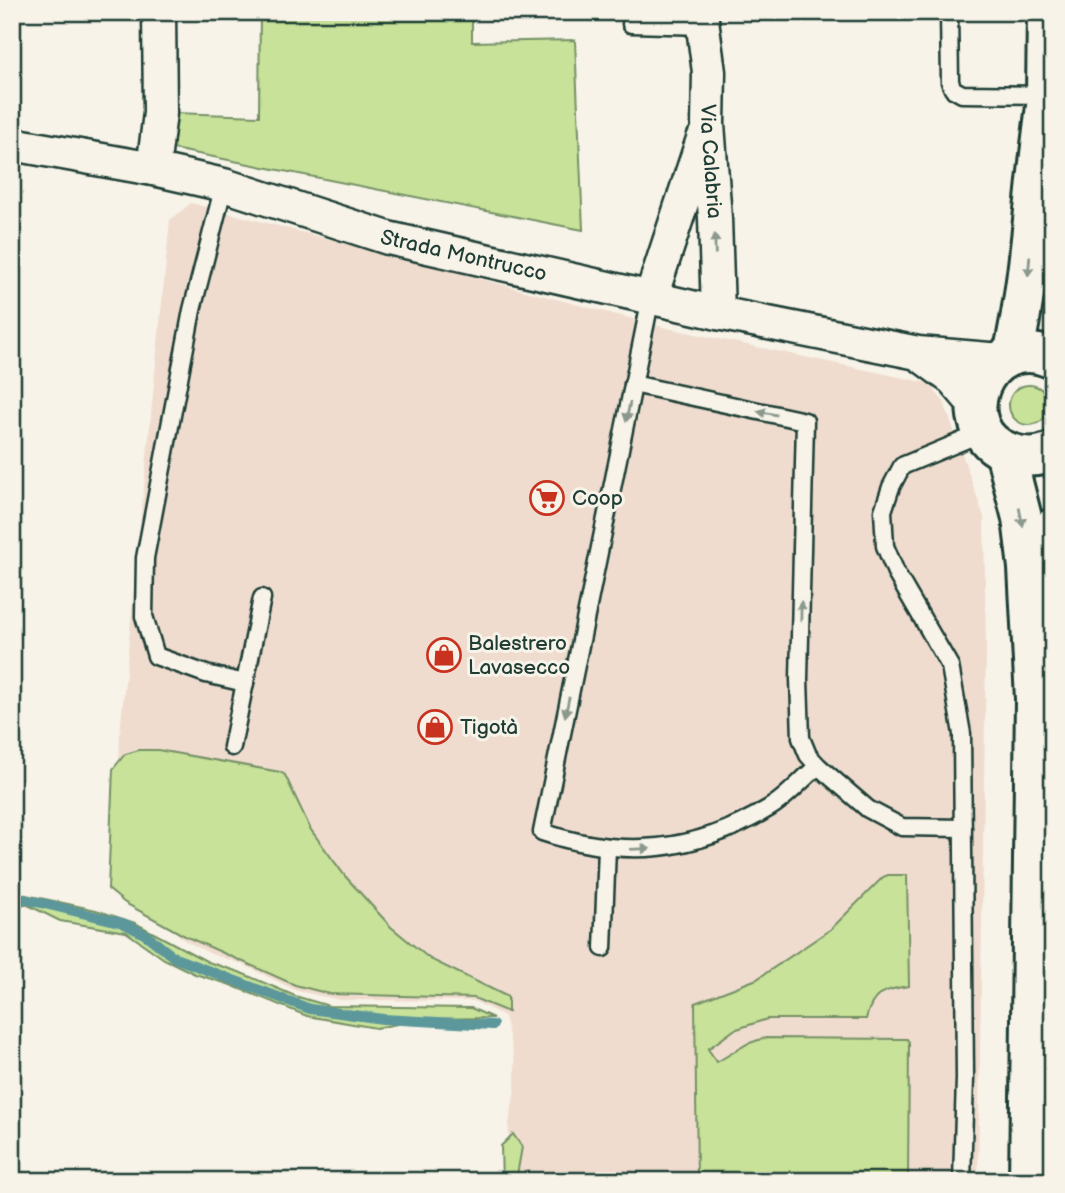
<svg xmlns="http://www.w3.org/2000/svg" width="1065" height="1193" viewBox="0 0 1065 1193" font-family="'Balsamiq Sans',sans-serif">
  <rect width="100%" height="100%" fill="#f7f3e8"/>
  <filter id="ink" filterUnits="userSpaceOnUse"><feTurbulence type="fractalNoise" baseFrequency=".0143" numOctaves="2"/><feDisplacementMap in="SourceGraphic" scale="14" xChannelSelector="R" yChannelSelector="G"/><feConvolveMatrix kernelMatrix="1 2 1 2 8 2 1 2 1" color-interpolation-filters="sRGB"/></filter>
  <g filter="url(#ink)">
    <!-- built -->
    <polygon fill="#efdcce" points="191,203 667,328 928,383 944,402 984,517 986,653 978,1181 506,1181 509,1123 515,1091 515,1061 504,1016 474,1001 340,1000 297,991 242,964 211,954 184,940 157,916 115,887 120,733 170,220"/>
    <!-- green -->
    <g fill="#c8e299" stroke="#749066" stroke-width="2">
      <polygon points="260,12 472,12 472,42 575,40 583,230 173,149 174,113 259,116"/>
      <circle cx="1029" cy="405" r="20"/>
      <polygon points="139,750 158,750 280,772 285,775 311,830 345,876 391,927 430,959 508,997 508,1012 474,998 330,994 295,985 185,936 125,903 108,889 113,769 125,754"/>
      <path d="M888 875H907L909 986C885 989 872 993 866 1019H767L734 1030 708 1049 717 1062 747 1044 764 1038 907 1039 909 1042 908 1181H697L695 1003 757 979 831 929 883 877Z"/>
      <polygon points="12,892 96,910 135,923 208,962 239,972 295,996 329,1006 471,1008 493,1018 425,1019 376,1028 307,1016 228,984 195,974 164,959 126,932 60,921 28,905 12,903"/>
      <polygon points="513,1134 522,1147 516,1181 502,1181 501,1146"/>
    </g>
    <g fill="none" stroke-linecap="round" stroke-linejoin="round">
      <!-- stream -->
      <polyline stroke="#5b979b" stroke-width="10" points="12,896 123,923 146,935 175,958 310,1009 383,1019 493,1025"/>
      <!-- lane casing -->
      <g stroke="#1f3d34" stroke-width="21">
        <g id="lane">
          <polyline points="949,12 950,82 953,89 962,94 1046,95"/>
          <polyline points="631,24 704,26"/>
          <polyline points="224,185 192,310 145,558 144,616 156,656 206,674 245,683"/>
          <path d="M651 297 542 832C623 859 695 853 769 808 787 798 802 779 818 766"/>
          <polyline points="633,384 805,421 799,679 801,738 808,755 818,766 868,809 902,827 963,828"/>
          <polyline points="232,747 262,598"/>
          <polyline points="603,948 607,848"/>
          <polyline points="962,1181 965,1078 962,734 950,666 897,575 885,546 883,511 891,487 902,466 984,432"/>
        </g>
      </g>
      <!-- street casing -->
      <g stroke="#1f3d34" stroke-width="37">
        <g id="street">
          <path id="s1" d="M701 12 709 72 708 124 715 218 718 313"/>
          <path id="s2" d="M12 144 153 169 224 185 388 238 718 313 918 353 1001 360"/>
          <polyline points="153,169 160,113 159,12"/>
          <polyline points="651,297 703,139"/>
          <polyline points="919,354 953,379 977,407"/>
        </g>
      </g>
      <!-- secondary casing -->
      <g stroke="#1f3d34" stroke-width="44">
        <g id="secondary">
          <polyline points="1047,12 1046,95 1049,126"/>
          <path d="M1013 355C1032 271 1034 185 1047 100"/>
          <path d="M1053 359C983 327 945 431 1010 453 1025 458 1039 458 1053 451"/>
          <polyline points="1005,451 1022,518 1028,568 1035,699 1029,1181"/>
          <polyline points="1047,592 1053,528"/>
        </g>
      </g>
      <!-- lane -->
      <use href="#lane" stroke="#f7f3e8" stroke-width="16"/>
      <!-- street -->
      <use href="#street" stroke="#f7f3e8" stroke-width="32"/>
      <!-- secondary -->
      <use href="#secondary" stroke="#f7f3e8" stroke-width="38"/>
    </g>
    <!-- one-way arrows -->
    <defs><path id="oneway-solid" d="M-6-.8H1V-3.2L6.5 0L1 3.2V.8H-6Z" transform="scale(1.75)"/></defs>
    <g fill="#8b988e">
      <use href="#oneway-solid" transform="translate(715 244) rotate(-92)"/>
      <use href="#oneway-solid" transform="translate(1029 266) rotate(95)"/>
      <use href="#oneway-solid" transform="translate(628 412) rotate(101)"/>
      <use href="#oneway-solid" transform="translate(767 413) rotate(-168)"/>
      <use href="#oneway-solid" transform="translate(1021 517) rotate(79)"/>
      <use href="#oneway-solid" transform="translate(801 611) rotate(-89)"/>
      <use href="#oneway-solid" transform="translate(567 707) rotate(102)"/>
      <use href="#oneway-solid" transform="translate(640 849) rotate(-2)"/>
    </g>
  </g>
  <!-- icons -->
  <defs>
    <g id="supermarket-ring" transform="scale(1.75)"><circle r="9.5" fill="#f7f3e8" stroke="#c8321e" stroke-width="1.5"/><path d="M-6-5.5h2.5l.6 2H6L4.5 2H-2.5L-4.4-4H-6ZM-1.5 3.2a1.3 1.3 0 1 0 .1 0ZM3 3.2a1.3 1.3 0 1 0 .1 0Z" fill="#c8321e"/></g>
    <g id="shop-ring" transform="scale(1.75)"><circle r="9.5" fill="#f7f3e8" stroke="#c8321e" stroke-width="1.5"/><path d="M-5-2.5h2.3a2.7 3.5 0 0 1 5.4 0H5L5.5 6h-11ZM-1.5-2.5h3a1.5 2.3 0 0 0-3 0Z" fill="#c8321e"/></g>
  </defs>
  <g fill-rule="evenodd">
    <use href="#supermarket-ring" x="547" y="498"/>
    <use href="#shop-ring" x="444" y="655"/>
    <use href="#shop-ring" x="435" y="727"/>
  </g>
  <g text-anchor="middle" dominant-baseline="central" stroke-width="6" stroke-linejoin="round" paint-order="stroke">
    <!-- street labels -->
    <g font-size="21" fill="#1f3d34" stroke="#f7f3e8">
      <text stroke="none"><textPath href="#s1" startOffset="150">Via Calabria</textPath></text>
      <text stroke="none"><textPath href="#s2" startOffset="466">Strada Montrucco</textPath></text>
    </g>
    <!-- poi labels -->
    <g font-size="21" fill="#1f3d34" stroke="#f7f3e8" text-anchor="start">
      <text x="572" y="498">Coop</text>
      <text x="468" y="643">Balestrero<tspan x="468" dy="24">Lavasecco</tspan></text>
      <text x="460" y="727">Tigotà</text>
    </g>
  </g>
  <!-- margin -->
  <rect width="1065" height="1193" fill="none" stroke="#f7f3e8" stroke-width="42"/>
  <rect x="21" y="21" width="1023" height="1151" fill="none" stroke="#1f3d34" stroke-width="2.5" filter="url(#ink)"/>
</svg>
